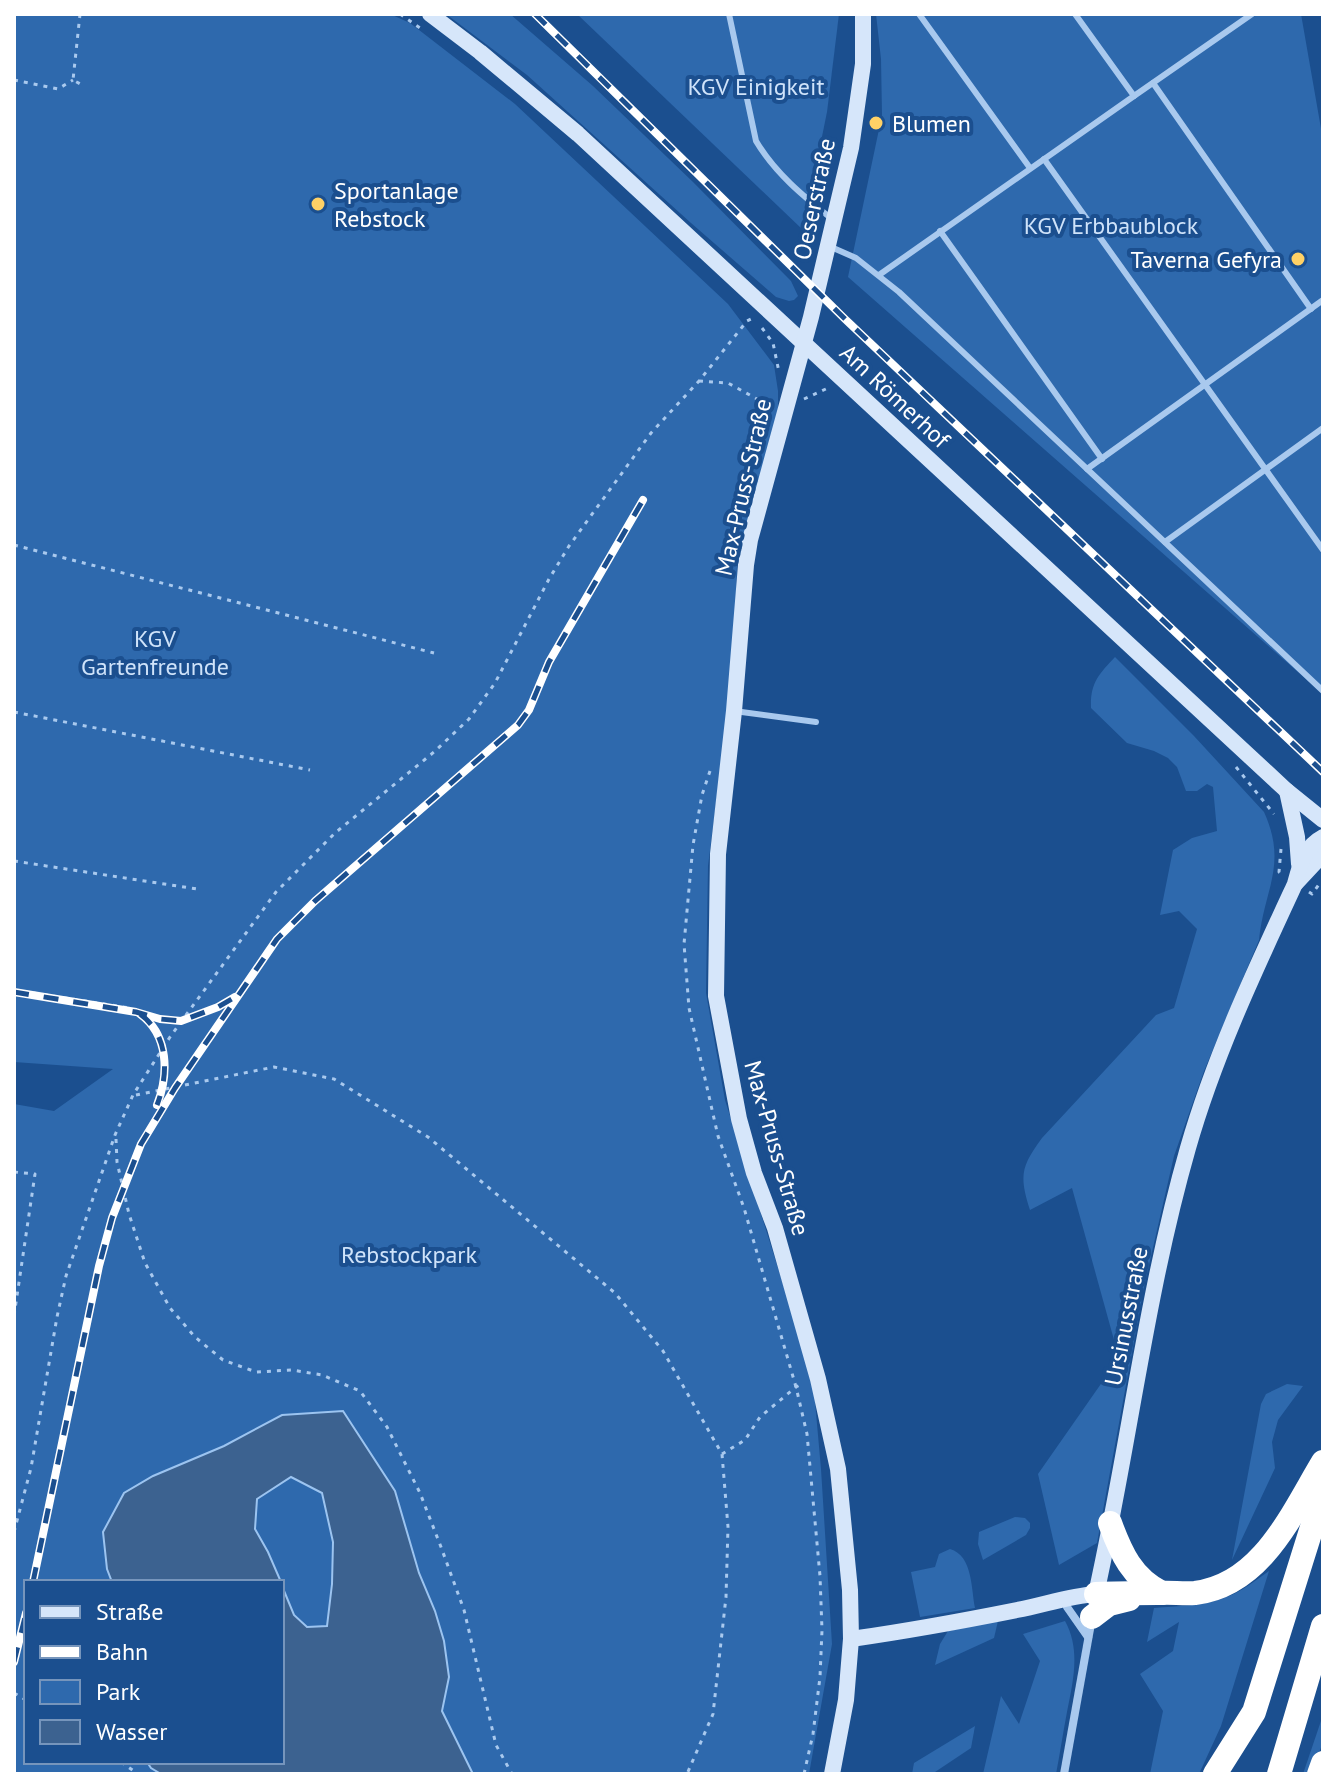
<svg xmlns="http://www.w3.org/2000/svg" width="1337" height="1788" viewBox="0 0 1337 1788" font-family="'PT Sans',sans-serif">
  <rect width="100%" height="100%" fill="#1b4f8f"/>
  <!-- green -->
  <g fill="#2e69ad" fill-rule="evenodd">
    <path d="M14 14H390L410 23 515 104 728 304 774 365 778 391V410L737 566 733 669 708 866 706 993 725 1100 813 1379 821 1469 832 1644 809 1774H14V1104L54 1111 113 1069 14 1062ZM26 1582H282V1762H26Z"/>
    <polygon points="446,14 510,14 593,86 693,182 791,281 798,296 794,300 789,301 776,297 691,223 527,75"/>
    <polygon points="577,14 839,14 827,112 803,230"/>
    <polygon points="876,14 1301,14 1323,140 1323,694 848,277 882,115 881,59"/>
    <path d="M1115 657 1194 736 1264 812C1288 865 1264 889 1259 940L1204 1071 1174 1156 1144 1287 1097 1543 1059 1565 1038 1474 1119 1358 1072 1188 1030 1210C1019 1175 1021 1167 1042 1138L1156 1015 1174 1008 1197 929 1179 911 1160 915 1173 850 1192 838 1217 831 1213 787 1207 784 1197 791H1186L1177 767 1168 758 1154 751 1127 743 1091 708C1090 683 1099 674 1115 657Z"/>
    <polygon points="1287,1384 1303,1386 1278,1420 1272,1442 1275,1468 1232,1560 1261,1404 1266,1394"/>
    <polygon points="1015,1517 1025,1518 1030,1523 1030,1528 1026,1535 983,1560 978,1544 979,1532"/>
    <path d="M950 1549C973 1556 971 1588 975 1608L920 1617 911 1572 935 1567 939 1554Z"/>
    <path d="M1269 1571 1221 1726 1199 1774H1150L1163 1711 1140 1674 1173 1651 1179 1622 1147 1642 1154 1608C1178 1606 1202 1606 1224 1598 1241 1592 1255 1581 1269 1571Z"/>
    <polygon points="998,1621 994,1638 935,1665 940,1644 948,1631"/>
    <path d="M1065 1621C1081 1650 1073 1681 1067 1712 1063 1733 1060 1753 1056 1774H983L1001 1696 1019 1724 1040 1661 1023 1634Z"/>
    <polygon points="1323,1715 1323,1743 1310,1774 1303,1774"/>
    <polygon points="975,1726 971,1748 932,1774 912,1774 914,1763"/>
  </g>
  <!-- water -->
  <polygon fill="#3c6290" stroke="#9cc4f0" stroke-width="2" points="343,1411 395,1491 419,1573 435,1611 444,1641 449,1677 442,1711 473,1774 161,1774 151,1768 147,1762 282,1762 282,1586 294,1615 307,1627 327,1626 332,1584 333,1542 322,1493 291,1477 257,1499 255,1529 268,1552 281,1582 112,1582 107,1569 103,1532 124,1493 153,1476 224,1446 282,1415"/>
  <g fill="none" stroke-linecap="round" stroke-linejoin="round">
    <!-- path -->
    <g stroke="#a9c9ee" stroke-width="3" stroke-dasharray="4 6" stroke-linecap="butt">
      <polyline points="80,14 73,80 84,86"/>
      <polyline points="400,14 420,28"/>
      <polyline points="14,80 58,89 73,80"/>
      <polyline points="762,328 773,343 779,372"/>
      <polyline points="699,381 728,383 757,399 771,401"/>
      <polyline points="804,399 828,388 830,389"/>
      <polyline points="14,545 434,653"/>
      <polyline points="14,712 310,770"/>
      <polyline points="1236,767 1274,814"/>
      <polyline points="710,771 702,795 693,845 684,944 689,1008 718,1136 744,1208 796,1387 807,1434 820,1576 822,1630 820,1677 813,1734 804,1774"/>
      <polyline points="1281,849 1279,872 1283,875"/>
      <polyline points="14,861 197,889"/>
      <polyline points="1309,892 1312,894 1320,883"/>
      <polyline points="14,990 130,1008"/>
      <polyline points="136,1095 274,1067 334,1079 428,1137 615,1293 663,1351 722,1454 728,1527 726,1597 713,1714 687,1774"/>
      <polyline points="116,1139 117,1162 129,1214 145,1263 170,1308 195,1337 223,1360 256,1372 292,1370 322,1375 360,1391 387,1427 420,1493 441,1547 464,1610 496,1745 512,1774"/>
      <polyline points="14,1172 35,1174 14,1316"/>
      <polyline points="722,1454 745,1440 760,1417 796,1387 802,1384"/>
      <polyline points="14,1532 31,1468 57,1317 66,1276 115,1135 133,1095 170,1037 276,892 335,833 434,752 469,719 495,683 549,579 569,546 651,433 699,381 747,321 753,318"/>
      <polyline points="14,1693 26,1700"/>
      <polyline points="121,1762 138,1774"/>
    </g>
    <!-- lane -->
    <g stroke="#a9c9ee" stroke-width="6">
      <path d="M729 14 756 141C775 173 803 196 832 219"/>
      <polyline points="919,14 1030,168"/>
      <polyline points="1153,83 1311,309"/>
      <polyline points="1134,96 1252,14"/>
      <polyline points="1044,159 1323,550"/>
      <polyline points="940,231 1102,459"/>
      <polyline points="831,247 856,258 899,292 1323,691"/>
      <polyline points="879,275 1134,96 1075,14"/>
      <polyline points="1087,469 1323,300"/>
      <polyline points="1165,542 1323,428"/>
      <polyline points="734,711 816,722"/>
    </g>
    <!-- street -->
    <g stroke="#a9c9ee" stroke-width="8">
      <polyline points="1067,1607 1088,1637"/>
      <polyline points="1064,1774 1092,1618"/>
    </g>
    <!-- secondary -->
    <g stroke="#d6e6fa" stroke-width="16">
      <polyline points="430,14 480,52 578,134 1287,791 1323,820"/>
      <polyline points="1287,791 1297,837 1299,864"/>
      <polyline points="1296,883 1323,854"/>
      <path d="M1096 1594C1129 1446 1146 1294 1188 1148 1214 1057 1255 970 1295 884 1300 865 1304 847 1323 837"/>
      <path d="M851 1639C907 1631 962 1621 1017 1610 1044 1605 1069 1596 1096 1594"/>
      <polyline points="832,1774 846,1700 851,1639 850,1590 838,1469 818,1379 775,1228 754,1173 739,1119 716,996 718,854 734,711 746,565 750,540 811,317 851,148 863,64 863,14"/>
    </g>
    <!-- highway -->
    <g stroke="#fff" stroke-width="24">
      <path d="M1110 1523C1121 1553 1132 1578 1162 1593"/>
      <path d="M1096 1594C1117 1593 1137 1593 1158 1593 1170 1592 1183 1594 1195 1593 1262 1585 1292 1513 1323 1462"/>
      <polyline points="1092,1617 1109,1604 1129,1599"/>
      <polyline points="1215,1774 1254,1712 1323,1492"/>
      <polyline points="1279,1774 1323,1626"/>
      <polyline points="1319,1774 1323,1763"/>
    </g>
    <!-- rail casing -->
    <g stroke="#fff" stroke-width="8">
      <g id="rail">
        <polyline points="535,14 846,320 1323,772"/>
        <polyline points="14,992 136,1012 160,1019 181,1021 218,1007 235,997"/>
        <path d="M140 1014C169 1035 169 1074 157 1105"/>
        <polyline points="33,1582 99,1266 112,1218 141,1144 175,1088 277,939 315,901 518,725 529,710 549,662 643,500"/>
        <polyline points="14,1662 26,1613"/>
      </g>
    </g>
    <!-- rail -->
    <use href="#rail" stroke="#1b4f8f" stroke-width="5" stroke-dasharray="15" stroke-linecap="butt"/>
  </g>
  <!-- markers -->
  <g fill="#ffd166" stroke="#1b4f8f" stroke-width="3">
    <circle cx="876" cy="123" r="8"/>
    <circle cx="318" cy="204" r="8"/>
    <circle cx="1298" cy="259" r="8"/>
  </g>
  <g text-anchor="middle" dominant-baseline="central" stroke-width="8" stroke-linejoin="round" paint-order="stroke">
    <!-- park labels -->
    <g font-size="24" fill="#cfe3fa" stroke="#1b4f8f">
      <text x="756" y="86">KGV Einigkeit</text>
      <text x="1111" y="225">KGV Erbbaublock</text>
      <text x="155" y="638">KGV<tspan x="155" dy="28">Gartenfreunde</tspan></text>
      <text x="409" y="1254">Rebstockpark</text>
    </g>
    <!-- poi labels -->
    <g font-size="24" fill="#fff" stroke="#1b4f8f" text-anchor="start">
      <text x="892" y="123">Blumen</text>
      <text x="334" y="190">Sportanlage<tspan x="334" dy="28">Rebstock</tspan></text>
      <text x="1282" y="259" text-anchor="end">Taverna Gefyra</text>
    </g>
    <!-- street labels -->
    <g font-size="24" fill="#fff" stroke="#1b4f8f">
      <text transform="translate(814 199) rotate(-78)">Oeserstraße</text>
      <text transform="translate(895 396) rotate(43)">Am Römerhof</text>
      <text transform="translate(743 487) rotate(-77)">Max-Pruss-Straße</text>
      <text transform="translate(777 1148) rotate(74)">Max-Pruss-Straße</text>
      <text transform="translate(1126 1316) rotate(-79)">Ursinusstraße</text>
    </g>
  </g>
  <!-- border -->
  <rect width="1337" height="1788" fill="none" stroke="#ffffff" stroke-width="32"/>
  <!-- legend -->
  <rect x="24" y="1580" width="260" height="184" fill="#1b4f8f" stroke="#7695bc" stroke-width="2"/>
  <rect x="40" y="1606" width="40" height="12" fill="#d6e6fa" stroke="#7695bc" stroke-width="2"/>
  <text x="96" y="1620" font-size="24" fill="#ffffff">Straße</text>
  <rect x="40" y="1646" width="40" height="12" fill="#ffffff" stroke="#7695bc" stroke-width="2"/>
  <text x="96" y="1660" font-size="24" fill="#ffffff">Bahn</text>
  <rect x="40" y="1680" width="40" height="24" fill="#2e69ad" stroke="#7695bc" stroke-width="2"/>
  <text x="96" y="1700" font-size="24" fill="#ffffff">Park</text>
  <rect x="40" y="1720" width="40" height="24" fill="#3c6290" stroke="#7695bc" stroke-width="2"/>
  <text x="96" y="1740" font-size="24" fill="#ffffff">Wasser</text>
</svg>
